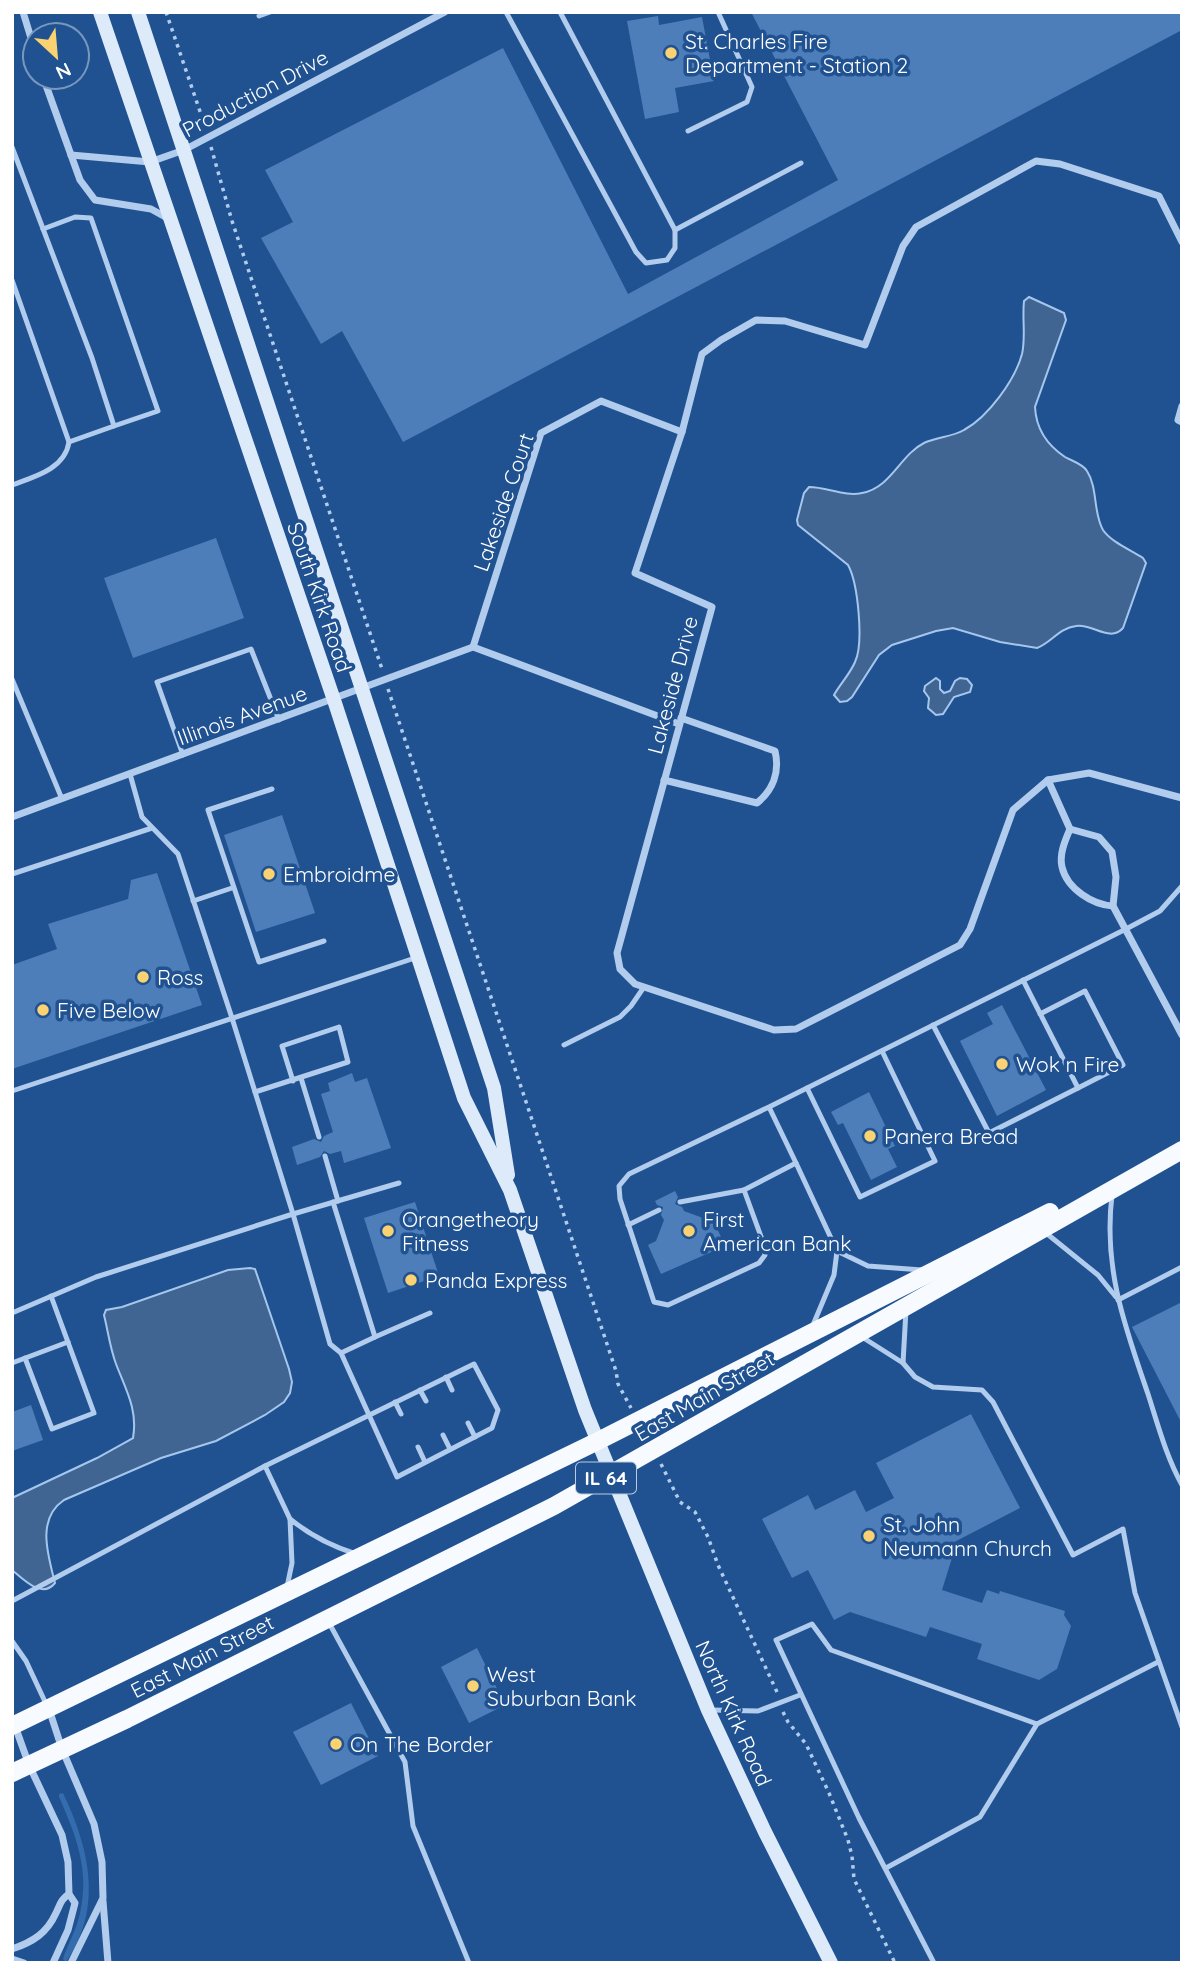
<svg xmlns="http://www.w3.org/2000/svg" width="1194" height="1975" viewBox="0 0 1194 1975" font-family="Quicksand,sans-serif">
  <rect width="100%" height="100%" fill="#205291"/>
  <!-- green -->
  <path fill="#346cae" d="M63 1793C89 1848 104 1907 66 1962L63 1959C68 1943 77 1929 80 1913 90 1871 76 1835 59 1797V1794Z"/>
  <!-- water -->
  <g fill="#416592" stroke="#a5c7ee" stroke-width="2">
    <path d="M1029 297 1064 313 1066 320 1035 407C1036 428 1047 445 1065 457 1072 461 1083 464 1087 471 1098 488 1093 513 1103 530 1111 542 1131 550 1143 558L1146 563 1123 628C1110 643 1092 623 1076 626 1059 628 1051 643 1037 648L1000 642 953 628 936 631 892 645 879 655 852 697 847 701 840 702 834 695C840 684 850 674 855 662 864 643 858 583 848 565L798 525 797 520 804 493 809 487C827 487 845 497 862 493 891 488 900 455 924 443 937 437 952 437 964 430 988 417 1015 380 1022 354 1026 337 1022 319 1024 301Z"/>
    <polygon points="936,678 940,681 940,689 944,693 950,691 955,681 960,678 967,679 972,685 970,692 954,697 943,714 936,715 928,708 929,698 924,691 925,686"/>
    <path d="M250 1268 255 1269 289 1369 292 1382 290 1393 284 1402 265 1415 216 1441 161 1458 64 1500C36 1519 48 1555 55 1583 42 1599 24 1580 12 1570V1498L97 1458 133 1438C138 1410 126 1390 116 1364 110 1348 108 1331 104 1315L106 1310 122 1307 228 1270Z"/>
  </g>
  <!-- building -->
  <g fill="#4d7eb9">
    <polygon points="751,12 1182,12 1182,30 403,442 342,331 321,344 261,238 293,222 265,170 503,48 628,294 838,180"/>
    <polygon points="658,16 659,25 702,17 714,81 675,88 679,112 645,119 627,21"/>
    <polygon points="216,538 244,618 133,658 104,578"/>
    <polygon points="282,815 315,913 256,932 224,835"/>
    <polygon points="157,873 202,1005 12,1069 12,965 57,949 48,924 128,899 131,880"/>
    <polygon points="1002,1005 1046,1090 997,1116 960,1041 993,1024 987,1013"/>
    <polygon points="352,1073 355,1082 367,1078 391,1148 344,1163 341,1151 330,1154 324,1151 320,1157 297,1165 292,1147 314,1139 321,1142 324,1136 333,1132 321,1094 330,1091 328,1083"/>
    <polygon points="869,1092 895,1146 888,1149 897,1167 871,1180 843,1123 838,1125 831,1112"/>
    <polygon points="675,1191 678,1197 675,1204 682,1207 684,1211 703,1218 711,1215 725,1246 661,1274 648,1245 656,1241 664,1220 661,1215 663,1207 657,1205 655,1201"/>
    <polygon points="415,1202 439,1276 388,1293 364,1218"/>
    <polygon points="1182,1302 1182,1424 1132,1327"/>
    <polygon points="31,1405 43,1440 12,1451 12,1412"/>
    <polygon points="971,1414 1020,1508 935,1552 952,1558 942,1590 982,1603 987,1590 999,1594 1000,1591 1065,1611 1064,1615 1071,1626 1057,1669 1039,1680 977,1659 982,1644 930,1627 926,1637 850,1612 834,1620 808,1570 792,1578 762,1519 808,1495 815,1510 855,1490 866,1512 894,1498 876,1463"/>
    <polygon points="477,1648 505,1705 469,1723 441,1667"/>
    <polygon points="351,1703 378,1756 321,1785 293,1732"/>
  </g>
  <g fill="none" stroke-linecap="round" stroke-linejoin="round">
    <!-- path -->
    <g stroke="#b1cced" stroke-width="3.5" stroke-dasharray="3.5 5" stroke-linecap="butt">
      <polyline points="166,12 205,126"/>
      <polyline points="211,147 232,221 382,669"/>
      <polyline points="388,689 616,1371 618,1384 631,1408"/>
      <polyline points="661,1464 680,1502 695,1512 708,1537 718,1565 777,1692"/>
      <polyline points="783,1712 788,1722 806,1744 829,1793 848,1840 852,1856 854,1879 895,1963"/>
    </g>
    <!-- service -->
    <g stroke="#b1cced" stroke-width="5">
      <polyline points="506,12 636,252 646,263 667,260 675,248 675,230"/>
      <polyline points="560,12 675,230 801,163"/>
      <polyline points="259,16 270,12"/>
      <polyline points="688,131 747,102 752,87 718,12"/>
      <polyline points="12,147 92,358 114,426 69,442"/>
      <polyline points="43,229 75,217 91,218 158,411 114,426"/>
      <path d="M12 280 69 442C65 469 34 477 12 485"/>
      <polyline points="12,679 62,799"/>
      <polyline points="183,755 157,682 251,649 279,720"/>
      <polyline points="130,774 142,817 178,854 232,1018 293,1214 330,1344 341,1353 375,1337 333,1202"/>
      <polyline points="272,789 208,810 259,962 324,941"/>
      <polyline points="12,874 152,828"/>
      <polyline points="193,901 232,888"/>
      <polyline points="1023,980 1078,1088 1123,1065 1085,991 1040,1014"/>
      <polyline points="933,1025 989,1133 1078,1088"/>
      <polyline points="564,1045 620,1017 631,1006 644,987"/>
      <polyline points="301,1078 319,1137"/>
      <polyline points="807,1088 860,1197 935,1161 882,1051"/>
      <polyline points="12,1091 418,957"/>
      <polyline points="255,1092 348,1062 339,1027 282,1046 293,1081"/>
      <polyline points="769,1107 796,1163 744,1190 763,1242 765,1255 759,1263 668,1305 654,1302 620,1199 619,1186 629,1174 769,1107 1126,929 1160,911 1182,886"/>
      <polyline points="325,1156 338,1201"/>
      <polyline points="796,1163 837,1251 834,1275 813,1325"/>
      <path d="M1112 1195C1103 1268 1125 1327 1148 1394 1158 1425 1166 1456 1182 1485"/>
      <polyline points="680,1202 744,1190"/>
      <polyline points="628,1225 659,1210"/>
      <polyline points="1046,1233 1098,1275 1116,1297"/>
      <polyline points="837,1251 868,1266 922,1270"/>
      <polyline points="1118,1300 1182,1267"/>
      <polyline points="12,1313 96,1277 293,1214 399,1183"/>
      <polyline points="375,1337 430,1313"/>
      <polyline points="862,1337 903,1363 915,1377 933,1387 982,1390 993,1402 1073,1555 1123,1529 1135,1593 1182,1727"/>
      <polyline points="25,1358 52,1429 94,1413 51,1296"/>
      <polyline points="12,1363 68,1342"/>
      <polyline points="903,1363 906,1310"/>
      <polyline points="446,1377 452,1390"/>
      <polyline points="420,1390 426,1401"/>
      <polyline points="395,1402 401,1414"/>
      <polyline points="468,1423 475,1437"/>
      <polyline points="443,1435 450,1449"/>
      <polyline points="418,1447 425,1462"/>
      <polyline points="290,1519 265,1466 474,1364 498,1410 492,1428 397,1477 341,1353"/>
      <path d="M287 1587 292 1563 290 1519C311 1536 331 1546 356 1554"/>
      <polyline points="12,1601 265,1466"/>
      <polyline points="328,1621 405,1762 413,1826 469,1963"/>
      <polyline points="12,1641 26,1661 47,1706"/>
      <polyline points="712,1710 758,1711 800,1695"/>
      <polyline points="886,1868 980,1817 1037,1724 1158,1662"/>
      <polyline points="934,1963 859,1818 776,1640 812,1624 831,1650 1037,1724"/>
    </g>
    <!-- minor -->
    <g stroke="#b1cced" stroke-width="7">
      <polyline points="23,12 35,51"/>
      <polyline points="43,77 80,180 95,200 151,209 169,219"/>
      <polyline points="71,155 150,162 184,150 445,12"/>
      <polyline points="1182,242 1159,196 1060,164 1036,161 916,227 903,246 865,345 785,321 756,320 721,340 702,354 682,432 635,573 712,607 617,953 620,969 635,984 774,1030 796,1029 960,945 970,929 1013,810 1048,780 1089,773 1182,798"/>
      <polyline points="1182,406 1178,420 1182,422"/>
      <polyline points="473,647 541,433 601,401 682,432"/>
      <path d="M664 780 757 803C773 790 780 772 775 751L681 718"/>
      <path d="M1048 780 1070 829C1065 841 1059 854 1062 867 1067 889 1093 905 1113 906"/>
      <polyline points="12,817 473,647 679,724"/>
      <polyline points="1070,829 1099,837 1112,852 1116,877 1113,906 1182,1035"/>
      <polyline points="49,1709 62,1749 94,1824 102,1862 103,1898 71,1963"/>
      <polyline points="15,1726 29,1765 62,1835 68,1862 69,1894 75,1903 68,1930 53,1963"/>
      <polyline points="103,1901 108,1963"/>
      <path d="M12 1949C33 1942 47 1933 56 1913 60 1905 61 1899 69 1894"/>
      <polyline points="12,1959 24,1963"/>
    </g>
    <!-- secondary -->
    <g stroke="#ddeafa" stroke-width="14">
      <polyline points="100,12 334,700 464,1098 510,1190 585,1410 708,1710 765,1832 831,1963"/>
      <polyline points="138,12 494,1088 508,1175"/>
    </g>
    <!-- primary -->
    <g stroke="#f7faff" stroke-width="18">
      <polyline points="12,1726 598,1441 1050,1212"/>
      <polyline points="12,1773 127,1719 554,1506 1182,1150"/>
    </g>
  </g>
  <!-- markers -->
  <g fill="#fad272" stroke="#205291" stroke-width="2.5">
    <circle cx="671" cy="53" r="7"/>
    <circle cx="269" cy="874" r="7"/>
    <circle cx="143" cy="977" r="7"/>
    <circle cx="43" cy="1010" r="7"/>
    <circle cx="1002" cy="1064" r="7"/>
    <circle cx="870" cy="1136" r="7"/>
    <circle cx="388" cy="1231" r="7"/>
    <circle cx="689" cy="1231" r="7"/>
    <circle cx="411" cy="1280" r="7"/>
    <circle cx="869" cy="1536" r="7"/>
    <circle cx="473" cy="1686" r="7"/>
    <circle cx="336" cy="1744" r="7"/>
  </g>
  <g text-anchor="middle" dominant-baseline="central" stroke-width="7" stroke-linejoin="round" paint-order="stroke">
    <!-- shield labels -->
    <rect fill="#205291" stroke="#bccbde" stroke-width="2" x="576" y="1462.5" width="60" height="31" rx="5"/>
    <g font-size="19" font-weight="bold" fill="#fff">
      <text x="606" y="1478">IL 64</text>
    </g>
    <!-- poi labels -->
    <g font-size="21" fill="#fff" stroke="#205291" text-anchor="start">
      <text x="685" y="41">St. Charles Fire<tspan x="685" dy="24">Department - Station 2</tspan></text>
      <text x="283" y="874">Embroidme</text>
      <text x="157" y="977">Ross</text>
      <text x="57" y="1010">Five Below</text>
      <text x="1016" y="1064">Wok n Fire</text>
      <text x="884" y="1136">Panera Bread</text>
      <text x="402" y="1219">Orangetheory<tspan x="402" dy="24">Fitness</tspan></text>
      <text x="703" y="1219">First<tspan x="703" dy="24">American Bank</tspan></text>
      <text x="425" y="1280">Panda Express</text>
      <text x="883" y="1524">St. John<tspan x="883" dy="24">Neumann Church</tspan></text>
      <text x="487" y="1674">West<tspan x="487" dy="24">Suburban Bank</tspan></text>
      <text x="350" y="1744">On The Border</text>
    </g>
    <!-- street labels -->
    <g font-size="21" fill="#fff" stroke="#205291">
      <text transform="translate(255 93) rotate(-28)">Production Drive</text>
      <text transform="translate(503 502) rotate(-71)">Lakeside Court</text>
      <text transform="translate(320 597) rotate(71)">South Kirk Road</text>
      <text transform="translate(672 685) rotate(-75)">Lakeside Drive</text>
      <text transform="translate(242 715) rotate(-20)">Illinois Avenue</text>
      <text transform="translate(704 1396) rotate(-30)">East Main Street</text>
      <text transform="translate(202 1656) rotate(-27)">East Main Street</text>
      <text transform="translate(734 1713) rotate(66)">North Kirk Road</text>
    </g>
  </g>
  <!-- border -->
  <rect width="1194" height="1975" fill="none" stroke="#ffffff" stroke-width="28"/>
  <!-- north arrow -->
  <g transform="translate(56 56) rotate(154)"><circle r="33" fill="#205291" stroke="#7997bd" stroke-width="2"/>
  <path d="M0-5L12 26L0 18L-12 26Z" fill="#fad272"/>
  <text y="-10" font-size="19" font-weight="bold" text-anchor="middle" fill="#ffffff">N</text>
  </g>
</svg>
